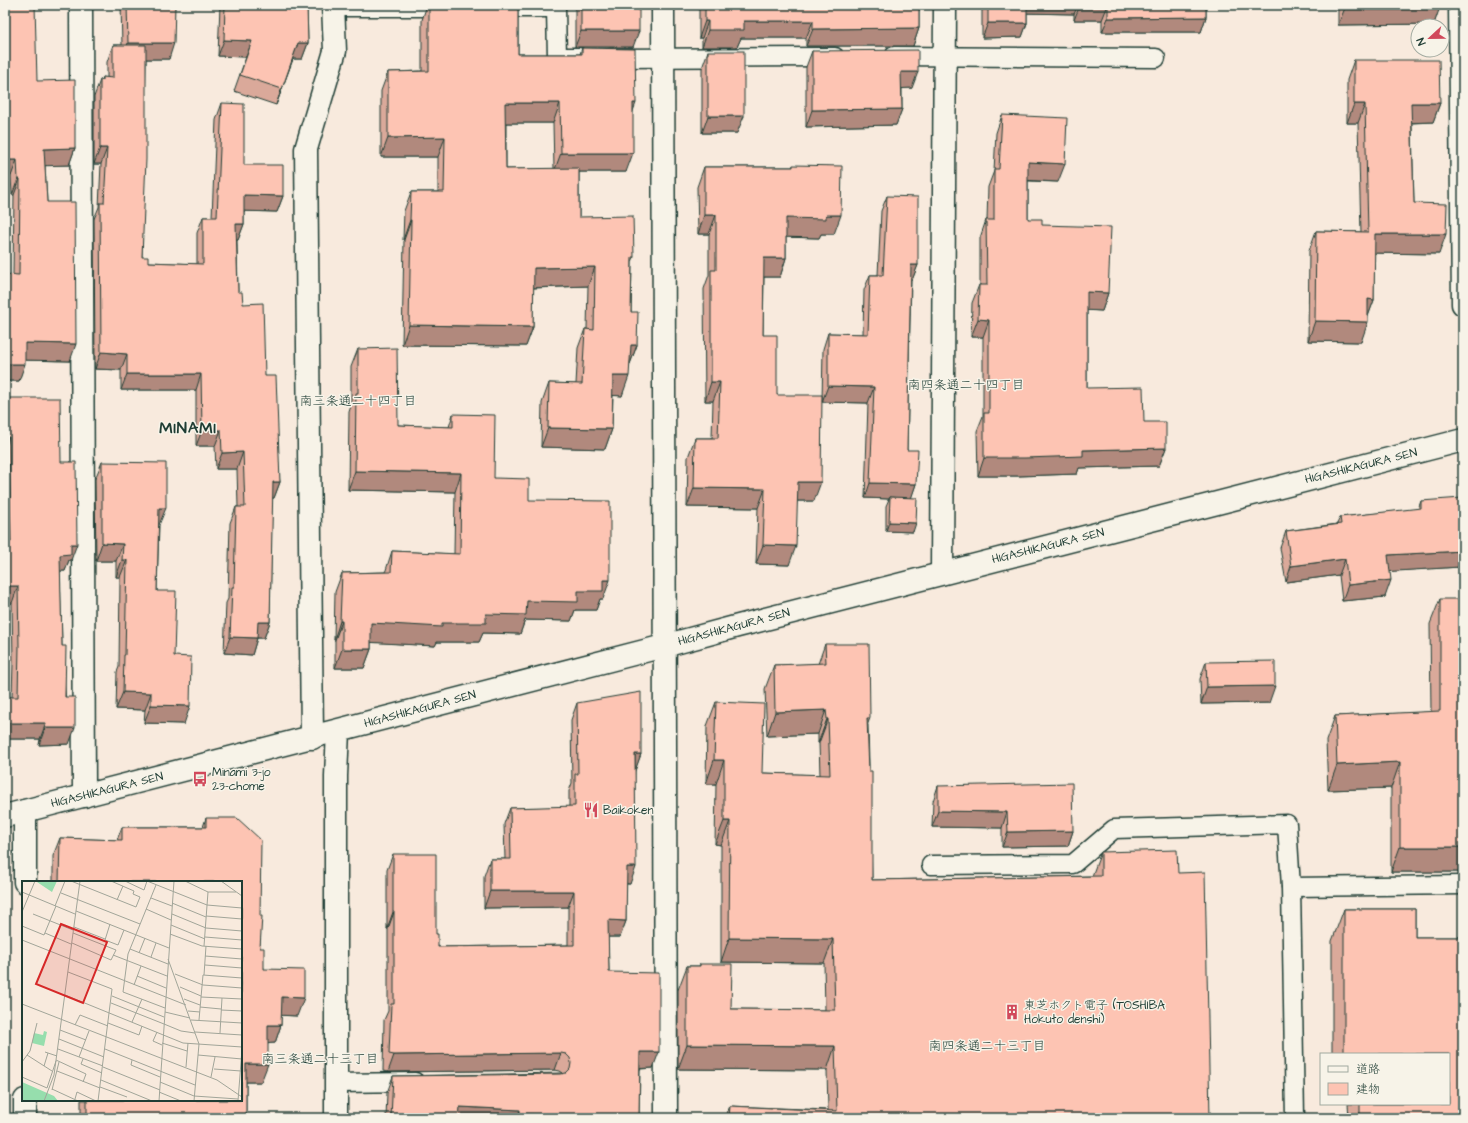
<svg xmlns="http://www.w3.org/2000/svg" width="1468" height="1123" viewBox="0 0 1468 1123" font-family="'Architects Daughter','Klee One',sans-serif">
  <rect width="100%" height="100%" fill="#f8eadd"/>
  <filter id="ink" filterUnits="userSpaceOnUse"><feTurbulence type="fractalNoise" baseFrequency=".025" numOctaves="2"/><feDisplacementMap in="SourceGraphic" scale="8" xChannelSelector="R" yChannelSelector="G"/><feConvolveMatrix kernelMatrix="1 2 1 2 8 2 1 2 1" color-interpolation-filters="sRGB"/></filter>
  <g filter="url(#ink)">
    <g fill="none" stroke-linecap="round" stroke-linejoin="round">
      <!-- service casing -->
      <g stroke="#1f3d34" stroke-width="21">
        <g id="service">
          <polyline points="333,7 451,7"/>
          <polyline points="495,8 556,8 557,57 579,57"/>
          <polyline points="894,56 1156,58"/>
          <polyline points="610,58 835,57"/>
          <polyline points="931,865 1073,864 1114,829 1287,824 1291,887 1295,1118"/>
          <polyline points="1291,887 1463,885"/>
          <polyline points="336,1083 415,1082"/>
        </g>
      </g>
      <!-- minor casing -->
      <g stroke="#1f3d34" stroke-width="25">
        <g id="minor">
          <polyline points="81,5 84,796"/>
          <polyline points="663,5 666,1118"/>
          <polyline points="1460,5 1463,304"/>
          <polyline points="942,573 945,5"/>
          <polyline points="312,738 306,149 335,51 333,5"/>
          <polyline points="25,811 25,882"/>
          <polyline points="25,1100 25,1118"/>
          <polyline points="336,1118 336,776 338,731"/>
        </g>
      </g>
      <!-- tertiary casing -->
      <g stroke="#1f3d34" stroke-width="25">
        <polyline id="tertiary" points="5,816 664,646 738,626 1463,440"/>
      </g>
      <!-- service -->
      <use href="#service" stroke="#f7f3e8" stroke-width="18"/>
      <!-- minor -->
      <use href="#minor" stroke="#f7f3e8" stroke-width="22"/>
      <!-- tertiary -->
      <use href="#tertiary" stroke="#f7f3e8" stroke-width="22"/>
    </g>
    <!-- wall -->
    <g fill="#daa99a" stroke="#1f3d34" fill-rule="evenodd">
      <polygon points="121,5 175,5 169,59 146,59 142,257 148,262 197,264 197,233 203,217 212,217 216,120 222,103 244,165 283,196 277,212 244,211 244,224 238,240 237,240 238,292 243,304 265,376 280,482 274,498 272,498 270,622 264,638 257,638 252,655 224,653 226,603 228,599 230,523 236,507 238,507 237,469 216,469 215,446 196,446 196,390 121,390 121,370 95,369 94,219 99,207 101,164 94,164 94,97 100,80 102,80 103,77 107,78 107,62 113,45 122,45"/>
      <polygon points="220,5 307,5 308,43 302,59 293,59 276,105 234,91 246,57 218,56"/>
      <path d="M427 5H518V54H580L582 48 633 111 626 172H579V217L634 257 632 262 631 312 637 345 630 364 622 396 613 395 612 429 605 449 541 447 542 403 549 383 576 384 578 348 585 329H587L588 286 533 288V327L526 346 402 345 404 240H403L404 211 411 192H438V157H381V91L388 72 422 71V20ZM506 123H553L554 169H506Z"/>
      <polygon points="575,5 639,5 633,47 575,47"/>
      <polygon points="699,5 919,5 919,28 913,46 806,46 806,38 741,38 737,47 702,47 702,38 699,38"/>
      <polygon points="982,5 1206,5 1206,17 1201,32 1102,32 1102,20 1074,20 1074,14 1027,13 1027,23 1022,37 982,38"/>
      <polygon points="1338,5 1440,5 1434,24 1338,25"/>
      <polygon points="708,51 737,133 702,133 702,68"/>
      <polygon points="812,51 912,88 902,88 902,109 896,125 806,127 806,67"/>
      <polygon points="1354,60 1440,103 1433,122 1412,123 1414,203 1439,254 1374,253 1374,300 1368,316 1361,342 1308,341 1309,251 1316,231 1361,232 1358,123 1347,123 1347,80"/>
      <polygon points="37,81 75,148 69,165 45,165 47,202 70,361 25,360 19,381 5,381 5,274 13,275 14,195 12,195 11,176"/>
      <polygon points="1002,115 1058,182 1028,181 1028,219 1042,225 1108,293 1102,311 1087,310 1087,388 1144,422 1166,448 1159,466 1079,468 1077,474 1018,476 978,476 977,431 983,416 983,337 971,337 972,303 979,285 980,285 980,238 986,220 987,220 988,187 994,171 996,133"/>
      <polygon points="793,165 834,234 821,234 819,238 786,237 786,258 780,277 764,277 763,335 777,395 814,501 797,501 789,565 756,564 758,508 687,507 688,457 695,438 712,438 713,401 705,401 704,289 709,275 709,234 698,234 697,187 704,167 793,167"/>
      <polygon points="887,196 918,265 912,280 911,280 907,450 916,484 911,498 913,532 886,531 886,506 889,499 865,498 868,403 822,402 823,349 828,333 863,334 864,290 870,275 878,275 881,211"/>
      <polygon points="358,349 398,425 449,427 453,414 494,478 529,500 603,599 600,599 596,610 575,610 571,621 525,620 520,634 483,633 479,642 437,642 435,646 371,642 371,649 364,668 335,668 335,640 334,640 335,592 342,573 385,572 386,570 392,551 454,554 455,492 348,490 349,412 351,406 351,367"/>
      <polygon points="5,398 61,462 71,560 69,560 65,571 60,571 62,646 69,744 39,745 40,739 5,739 5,697 12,697 13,662 12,603 5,603"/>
      <polygon points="102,462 159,525 157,591 174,656 184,724 144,723 145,710 116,709 117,672 119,667 120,577 116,577 116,561 96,561 95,479"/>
      <polygon points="1421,501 1463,508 1463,561 1462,561 1460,567 1390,571 1385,597 1342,601 1339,575 1286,582 1280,548 1286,531 1337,524 1340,517 1418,509"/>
      <polygon points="1440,599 1463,872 1391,872 1391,788 1328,790 1326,741 1335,716 1431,712 1430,624"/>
      <polygon points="825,644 868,725 872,880 1092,876 1101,852 1178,873 1210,1118 725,1118 730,1106 828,1110 827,1070 678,1069 678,990 687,966 700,966 700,964 731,1009 825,1010 824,963 721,962 721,845 715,844 716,784 706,784 707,726 716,702 762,773 820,775 819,743 818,743 818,734 767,736 765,689 774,665 818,664"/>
      <polygon points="1206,662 1269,703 1201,704 1200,679"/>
      <polygon points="577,703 641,754 635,770 630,884 626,884 626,921 620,937 608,937 609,972 653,1068 640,1069 639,1118 386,1118 387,1093 393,1076 563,1073 560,1071 555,1070 388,1072 383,1071 384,1020 388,1011 388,929 387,929 387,870 393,854 436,934 438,947 568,945 568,907 484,908 484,876 490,859 505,859 504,824 510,808 569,807 569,791 572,783 571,720"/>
      <polygon points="938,786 1073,831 1068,846 1002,847 1002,828 932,827 933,801"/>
      <polygon points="206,818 260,916 260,948 264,969 297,1016 281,1015 281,1025 275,1043 268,1043 261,1082 246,1082 246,1118 81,1118 81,1100 241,1100 241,882 53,882 53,856 60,838 117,840 122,827 203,827"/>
      <polygon points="1344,909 1415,909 1415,937 1463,937 1463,1118 1349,1118 1348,1104 1449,1104 1449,1054 1332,1054 1332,941"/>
    </g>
    <!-- shaded-wall -->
    <g fill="#b1897d" stroke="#1f3d34">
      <polygon points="1024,5 1078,5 1074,14 1021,13"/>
      <polygon points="1080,5 1108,5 1102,20 1074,20"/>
      <polygon points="1440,7 1434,24 1338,25 1345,8"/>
      <polygon points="1206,17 1201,32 1102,32 1108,18"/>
      <polygon points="705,21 708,21 702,38 699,38"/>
      <polygon points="744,21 813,21 806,38 741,38 737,47 702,47 708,30"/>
      <polygon points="988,23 1027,23 1022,37 982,38"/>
      <polygon points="919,28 913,46 806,46 813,29"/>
      <polygon points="581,31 639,31 633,47 575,47"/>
      <polygon points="224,40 252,41 246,57 218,56"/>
      <polygon points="128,43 174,43 169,59 122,59"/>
      <polygon points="298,43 308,43 302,59 293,59 276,105"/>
      <polygon points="901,72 918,72 912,88 895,89"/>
      <polygon points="505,103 560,103 553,123 498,123"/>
      <polygon points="633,103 636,103 629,122"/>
      <polygon points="1411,103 1440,103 1433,122 1404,123"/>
      <polygon points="1354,104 1365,104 1358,123 1347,123"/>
      <polygon points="902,109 896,125 806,127 812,110"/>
      <polygon points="708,116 744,116 737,133 702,133"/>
      <polygon points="445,137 438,157 381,157 388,138"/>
      <polygon points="75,148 69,165 38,166 44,149"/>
      <polygon points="100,148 107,148 101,164 94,164"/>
      <polygon points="561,153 633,153 626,172 554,172"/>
      <polygon points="5,160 17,160 11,176 5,177"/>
      <polygon points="1028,162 1065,164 1058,182 1021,180"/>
      <polygon points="18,179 20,179 14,195 12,195"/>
      <polygon points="244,195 283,196 277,212 238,211"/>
      <polygon points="704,215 716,215 709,234 698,234"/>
      <polygon points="826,215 841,215 834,234 821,234 819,238 779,237 786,218"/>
      <polygon points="410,220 411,220 404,240 403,240"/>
      <polygon points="236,224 244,224 238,240 230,240"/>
      <polygon points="1375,234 1446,234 1439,254 1367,253"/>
      <polygon points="764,258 786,258 780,277 757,277"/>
      <polygon points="911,265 918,265 912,280 906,280"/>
      <polygon points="595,267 588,286 527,288 534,268"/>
      <polygon points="1087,292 1108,293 1102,311 1081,310"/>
      <polygon points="1368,299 1374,300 1367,319"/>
      <polygon points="978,319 989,320 983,337 971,337"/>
      <polygon points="1315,321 1368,322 1361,342 1308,341"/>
      <polygon points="409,325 533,327 526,346 402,345"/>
      <polygon points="25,343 76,344 70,361 19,360"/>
      <polygon points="631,345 637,345 630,364 624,364"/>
      <polygon points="101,352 127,354 121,370 95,369"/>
      <polygon points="5,364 25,364 19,381 5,381"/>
      <polygon points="127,374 201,374 196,390 121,390"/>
      <polygon points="613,376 629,376 622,396 606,395"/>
      <polygon points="711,382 720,382 713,401 705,401"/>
      <polygon points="828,386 874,387 868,403 822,402"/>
      <polygon points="548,428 612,429 605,449 541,447"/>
      <polygon points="202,430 221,430 215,446 196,446"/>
      <polygon points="5,437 9,437 5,449"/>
      <polygon points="1166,448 1159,466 1079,468 1077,474 1018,476 978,476 984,458 1083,450"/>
      <polygon points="243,452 237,469 216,469 222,453"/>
      <polygon points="355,471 461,473 455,492 348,490"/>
      <polygon points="273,482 280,482 274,498 267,498"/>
      <polygon points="798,482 821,482 814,501 791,501"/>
      <polygon points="870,483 916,484 911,499 890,497 889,499 865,498"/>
      <polygon points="694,488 765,489 758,508 687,507"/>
      <polygon points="159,508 166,508 159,525 153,525"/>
      <polygon points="889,522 916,523 913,532 886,531"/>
      <polygon points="102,543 123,544 116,561 96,561"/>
      <polygon points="71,544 77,544 71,560 69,560 65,571 54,571 60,555"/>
      <polygon points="763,545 796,546 789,565 756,564"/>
      <polygon points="1463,551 1463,561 1462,561 1460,567 1382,572 1388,555"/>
      <polygon points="1345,559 1339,575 1286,582 1291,566"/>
      <polygon points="122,560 127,560 120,577 116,577"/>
      <polygon points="603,580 610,580 603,599 600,599 596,610 575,610 571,621 525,620 520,634 483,633 479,642 437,642 435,646 364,642 371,623 442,623 486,614 527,601 578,591"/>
      <polygon points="1391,580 1385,597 1342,601 1348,585"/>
      <polygon points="5,586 18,586 12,603 5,603"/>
      <polygon points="340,621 342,621 335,640 334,640"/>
      <polygon points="258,622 270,622 264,638 252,638"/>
      <polygon points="230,637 257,638 252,655 224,653"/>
      <polygon points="342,649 371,649 364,668 335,668"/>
      <polygon points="1275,686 1269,703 1201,704 1207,687"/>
      <polygon points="123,692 151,693 145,710 116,709"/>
      <polygon points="151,705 190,706 184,724 144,723"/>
      <polygon points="826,710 818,734 767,736 775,712"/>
      <polygon points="867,718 870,718 861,742"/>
      <polygon points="827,719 828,719 819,743 818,743"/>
      <polygon points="5,723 46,723 40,739 5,739"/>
      <polygon points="45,728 75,728 69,744 39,745"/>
      <polygon points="635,754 641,754 635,771"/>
      <polygon points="714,760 724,760 716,784 706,784"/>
      <polygon points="1400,762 1391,788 1328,790 1337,765"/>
      <polygon points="938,811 1007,812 1002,828 932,827"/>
      <polygon points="724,821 730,821 721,845 715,844"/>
      <polygon points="1073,831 1068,846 1002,847 1008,832"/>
      <polygon points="1400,847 1463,847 1463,872 1391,872"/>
      <polygon points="627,867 636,867 630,884 621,883"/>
      <polygon points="490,891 574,891 568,907 484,908"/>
      <polygon points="393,912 394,912 388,929 387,929"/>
      <polygon points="608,920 626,921 620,937 602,937"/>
      <polygon points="729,938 833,939 824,963 721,962"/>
      <polygon points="282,997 304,998 297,1016 275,1015"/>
      <polygon points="268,1025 281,1025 275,1043 262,1044"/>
      <polygon points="687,1045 835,1046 827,1070 678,1069"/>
      <polygon points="640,1052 659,1052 653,1068 634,1069"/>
      <polygon points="561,1053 555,1070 388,1072 394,1055"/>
      <polygon points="246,1064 268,1064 261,1082 241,1082"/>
      <polygon points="460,1107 520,1110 517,1118 456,1118"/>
      <polygon points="520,1114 583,1116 583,1118 519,1118"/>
    </g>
    <!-- building -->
    <g fill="#fdc4b3" stroke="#1f3d34">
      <polygon points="5,5 35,5 37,81 75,80 75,148 44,149 47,202 75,202 76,344 25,343 25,364 5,364 5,274 19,275 20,179 18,179 17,160 5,160"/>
      <polygon points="127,5 175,5 174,43 128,43"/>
      <polygon points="225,5 307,5 308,43 298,43 282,89 240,75 252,41 224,40"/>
      <polygon points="429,5 518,5 518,54 582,54 582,48 635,49 636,103 633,103 633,153 561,153 560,103 505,103 506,169 579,168 579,217 633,216 634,257 632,257 631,312 638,312 637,345 631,345 629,376 613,376 612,429 548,428 549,383 582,384 585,329 594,330 595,267 534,268 533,327 409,325 411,220 410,220 411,192 444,192 445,137 388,138 388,72 429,71"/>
      <rect x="581" y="5" width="58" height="26"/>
      <polygon points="705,5 919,5 919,28 813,29 813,21 744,21 744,30 708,30 708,21 705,21"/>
      <rect x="988" y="5" width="39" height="18"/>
      <polygon points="1080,5 1206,5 1206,17 1108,18 1108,5"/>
      <polygon points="1345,5 1440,5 1440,7 1345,8"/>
      <polygon points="113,45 146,45 146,159 142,257 148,257 148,262 203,264 203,217 217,217 222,103 244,104 244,165 283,165 283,196 244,195 244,224 236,224 238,292 242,292 243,304 263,303 265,376 276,376 280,482 273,482 270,622 258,622 257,638 230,637 232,587 234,587 236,507 245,507 243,452 222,453 221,430 202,430 201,374 127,374 127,354 101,352 100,203 104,203 107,148 100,148 100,80 103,80 103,77 113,78"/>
      <polygon points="918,50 918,72 901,72 902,109 812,110 812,51"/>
      <rect x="708" y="51" width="36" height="65"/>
      <polygon points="1354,60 1439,60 1440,103 1411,103 1414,203 1447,204 1446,234 1375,234 1374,300 1368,299 1368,322 1315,321 1316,231 1368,232 1365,104 1354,104"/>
      <polygon points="1002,115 1067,118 1065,164 1028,162 1028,219 1042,219 1042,225 1111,227 1108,293 1087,292 1087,388 1143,387 1144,422 1166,422 1166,448 1083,450 1083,456 1025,458 984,458 984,413 989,413 989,320 978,319 979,285 987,285 986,220 994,220 994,169 999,169"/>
      <polygon points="793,165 842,166 841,215 826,215 826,219 786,218 786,258 764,258 763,335 777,335 777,395 822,395 821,482 798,482 796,546 763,545 765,489 694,488 695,438 718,438 720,382 711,382 711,270 716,270 716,215 704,215 704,167 793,167"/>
      <polygon points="887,196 918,197 918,265 911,265 907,450 918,450 916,484 870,483 874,387 828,386 828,333 868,334 870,275 883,275"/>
      <polygon points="397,348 398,425 453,427 453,414 495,415 494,478 529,479 529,500 610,501 610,580 603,580 603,591 578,591 578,602 527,601 526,615 486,614 486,623 442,623 442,627 371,623 371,649 342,649 342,621 340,621 342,573 391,572 392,551 460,554 461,473 355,471 356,393 358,393 358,349"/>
      <polygon points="5,398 60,398 61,462 76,462 77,544 71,544 71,554 60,555 62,646 66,646 65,697 75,697 75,728 45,728 46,723 5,723 5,697 18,697 19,646 18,586 5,586 5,542 11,542 9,437 5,437"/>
      <polygon points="102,462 166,463 166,508 159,508 157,591 176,591 174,656 191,657 190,706 151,705 151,693 123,692 124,655 125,655 127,560 122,560 123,544 102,543"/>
      <polygon points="890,497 917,498 916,523 889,522"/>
      <polygon points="1462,498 1463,508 1463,551 1388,555 1391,580 1348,585 1345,559 1291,566 1286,531 1341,524 1340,517 1421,508 1421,501"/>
      <polygon points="1440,599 1463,599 1463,847 1400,847 1400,762 1337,765 1335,716 1440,711"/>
      <polygon points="825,644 869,644 870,718 867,718 869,771 872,771 872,880 1101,876 1101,852 1177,850 1178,873 1205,872 1210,1118 729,1118 730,1106 837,1111 835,1046 687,1045 687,966 700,966 700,964 732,964 731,1009 835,1010 833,939 729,938 730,821 724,821 724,760 714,760 716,702 764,704 762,773 830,775 828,719 827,719 826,710 775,712 774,665 826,663"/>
      <polygon points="1275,661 1275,686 1207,687 1206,662"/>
      <polygon points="641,692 641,754 635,754 636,867 627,867 626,921 608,920 609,972 659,973 659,1052 640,1052 639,1118 583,1118 583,1116 520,1114 520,1110 460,1107 459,1118 391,1118 393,1076 561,1074 566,1073 570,1069 571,1063 570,1058 566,1054 561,1053 394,1055 389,1054 391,1004 394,1004 394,912 393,912 393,854 436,854 436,934 438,934 438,947 574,945 574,891 490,891 490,859 511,859 510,808 575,806 575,774 578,774 577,703"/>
      <polygon points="1072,783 1073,831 1008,832 1007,812 938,811 938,786"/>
      <polygon points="206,818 237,818 261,840 260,916 262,916 260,948 264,948 264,969 304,970 304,998 282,997 281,1025 268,1025 268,1064 246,1064 246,1118 87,1118 87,1100 241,1100 241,882 59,882 60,838 122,840 122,827 206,827"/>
      <polygon points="1344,909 1415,909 1415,937 1463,937 1463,1118 1360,1118 1360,1104 1449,1104 1449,1054 1344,1054"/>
    </g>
  </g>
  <!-- icons -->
  <defs>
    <g id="bus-bare" transform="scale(1.2)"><path d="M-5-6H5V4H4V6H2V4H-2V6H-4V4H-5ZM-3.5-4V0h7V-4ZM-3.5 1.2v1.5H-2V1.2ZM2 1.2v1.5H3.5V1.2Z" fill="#d1495b" stroke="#f7f3e8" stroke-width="2.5" paint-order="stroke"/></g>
    <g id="restaurant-bare" transform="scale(1.2)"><path d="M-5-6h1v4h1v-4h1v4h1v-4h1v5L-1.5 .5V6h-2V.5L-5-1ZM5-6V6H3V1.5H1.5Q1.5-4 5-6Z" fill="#d1495b" stroke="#f7f3e8" stroke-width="2.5" paint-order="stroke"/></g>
    <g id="building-bare" transform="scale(1.2)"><path d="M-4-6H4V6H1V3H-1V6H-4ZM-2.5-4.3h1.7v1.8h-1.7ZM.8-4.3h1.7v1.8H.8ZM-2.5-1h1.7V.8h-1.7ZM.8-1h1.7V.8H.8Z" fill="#d1495b" stroke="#f7f3e8" stroke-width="2.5" paint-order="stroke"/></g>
  </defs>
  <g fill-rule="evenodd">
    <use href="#bus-bare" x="200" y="779"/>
    <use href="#restaurant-bare" x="591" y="810"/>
    <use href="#building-bare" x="1012" y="1012"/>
  </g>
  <g text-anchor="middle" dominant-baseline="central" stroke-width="3" stroke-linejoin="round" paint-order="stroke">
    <!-- street labels -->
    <g font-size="12" fill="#1f3d34" stroke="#f7f3e8">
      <text transform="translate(1361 466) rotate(-14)">HIGASHIKAGURA SEN</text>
      <text transform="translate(1048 546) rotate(-14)">HIGASHIKAGURA SEN</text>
      <text transform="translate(734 627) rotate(-15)">HIGASHIKAGURA SEN</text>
      <text transform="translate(420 709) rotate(-15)">HIGASHIKAGURA SEN</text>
      <text transform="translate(107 790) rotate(-14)">HIGASHIKAGURA SEN</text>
    </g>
    <!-- poi labels -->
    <g font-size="12" fill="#1f3d34" stroke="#f7f3e8" text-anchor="start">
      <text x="212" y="772">Minami 3-jo<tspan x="212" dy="14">23-chome</tspan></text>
      <text x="603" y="810">Baikoken</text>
      <text x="1024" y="1005">東芝ホクト電子 (TOSHIBA<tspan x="1024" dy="14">Hokuto denshi)</tspan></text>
    </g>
    <!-- neighbourhood labels -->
    <g font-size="13" fill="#1f3d34" stroke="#f7f3e8">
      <text x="966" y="385">南四条通二十四丁目</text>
      <text x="358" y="401">南三条通二十四丁目</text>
      <text x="987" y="1046">南四条通二十三丁目</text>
      <text x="320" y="1059">南三条通二十三丁目</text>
    </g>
    <!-- district labels -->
    <g font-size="16" font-weight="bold" letter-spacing="1" fill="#1f3d34" stroke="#f7f3e8">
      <text x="188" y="428">MINAMI</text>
    </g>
  </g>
  <!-- overview -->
  <g transform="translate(22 881)">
    <rect width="220" height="220" fill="#f8eadd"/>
    <path d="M35 0 30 11 15 1 16 0ZM22 150 25 151 22 165 10 162 12 152 21 154ZM0 201 32 215 36 220H0Z" fill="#96dead"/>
    <path fill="none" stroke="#a1a599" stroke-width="1" d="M49 0 114 26 118 16 111 13 112 10 89 0M103 0 122 9 125 0M125 0 185 24 220 27M163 0 186 11 182 65M199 0 220 15M134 4 106 73 101 111 143 127M0 11 53 33M186 11H214M39 12 118 43M129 17 150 25M95 19 101 5M150 22 184 36M33 25 43 0M124 28 149 39M54 30 147 67M0 31 13 0M11 33 51 49M150 33 184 47 220 50M184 35 220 38M88 43 83 59 96 64 102 49M149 44 183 58M0 45 22 54 34 25M52 46 83 58M23 52 49 63M148 53 180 65 220 68M183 56 220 59M0 59 164 124M50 62 89 79 94 69 51 52M108 68 146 83M117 72 123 57M91 74 145 95M183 75 220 78M129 76 134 62M146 78 177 163 172 220M183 84 220 87M46 91 90 108 76 220M153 93 181 104 220 107M182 94 184 65M115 95 144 107M112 104 119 85M158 106 179 115M43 114 161 162 220 166M90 115 142 136M179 116 220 118M162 118 178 124M89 122 142 143M0 123 195 199 220 216M178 126 199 128M199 129 220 130M166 130 178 131M143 131 168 137M169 139 220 142M177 139 181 94 220 97M110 141 120 118M86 142 117 154 120 145M142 143 159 150 173 152M53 144 58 134 86 145M38 149 64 159M135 151 131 160 140 164M173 151 220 154M198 152 200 117M37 158 82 176M140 162 165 170M36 168 81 185M83 168 173 204M23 171 35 175M5 174 30 190M176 174 220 178M57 176 67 150M61 178 59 183 80 192M34 179 64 193 61 201M110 179 109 184 138 196M0 181 8 170 15 142M22 185 26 172M81 186 138 209M164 186 166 162M192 188 219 190M35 190 78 207M0 196 25 207M189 196 193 176M79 199 130 220M138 201 172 215 216 218M78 206 105 216M25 207 34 180M30 208 56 220M30 209 37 181M137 211 159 220M53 218 55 211 74 220M22 220 32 194 58 0M137 220 152 0M216 220 220 168"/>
    <path fill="#d62828" fill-opacity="0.15" stroke="#d62828" stroke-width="2" d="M39 43 85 61 61 122 14 103Z"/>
    <rect width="220" height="220" fill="none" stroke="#1f3d34" stroke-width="2"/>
  </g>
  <!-- margin -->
  <rect width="1468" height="1123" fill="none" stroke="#f7f3e8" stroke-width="20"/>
  <rect x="10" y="10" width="1448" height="1103" fill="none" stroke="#1f3d34" stroke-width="1.5" filter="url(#ink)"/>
  <!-- legend -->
  <rect x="1320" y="1053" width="130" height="52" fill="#f7f3e8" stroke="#a1aaa0"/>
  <rect x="1328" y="1066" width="20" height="6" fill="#f7f3e8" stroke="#a1aaa0"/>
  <text x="1356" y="1073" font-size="12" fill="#1f3d34">道路</text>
  <rect x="1328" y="1083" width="20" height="12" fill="#fdc4b3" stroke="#a1aaa0"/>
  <text x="1356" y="1093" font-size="12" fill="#1f3d34">建物</text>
  <!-- north arrow -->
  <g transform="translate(1430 38) rotate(248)"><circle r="19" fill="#f7f3e8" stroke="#a1aaa0"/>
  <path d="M0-3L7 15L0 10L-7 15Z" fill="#d1495b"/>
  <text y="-6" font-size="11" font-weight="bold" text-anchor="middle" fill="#1f3d34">N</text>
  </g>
</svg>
